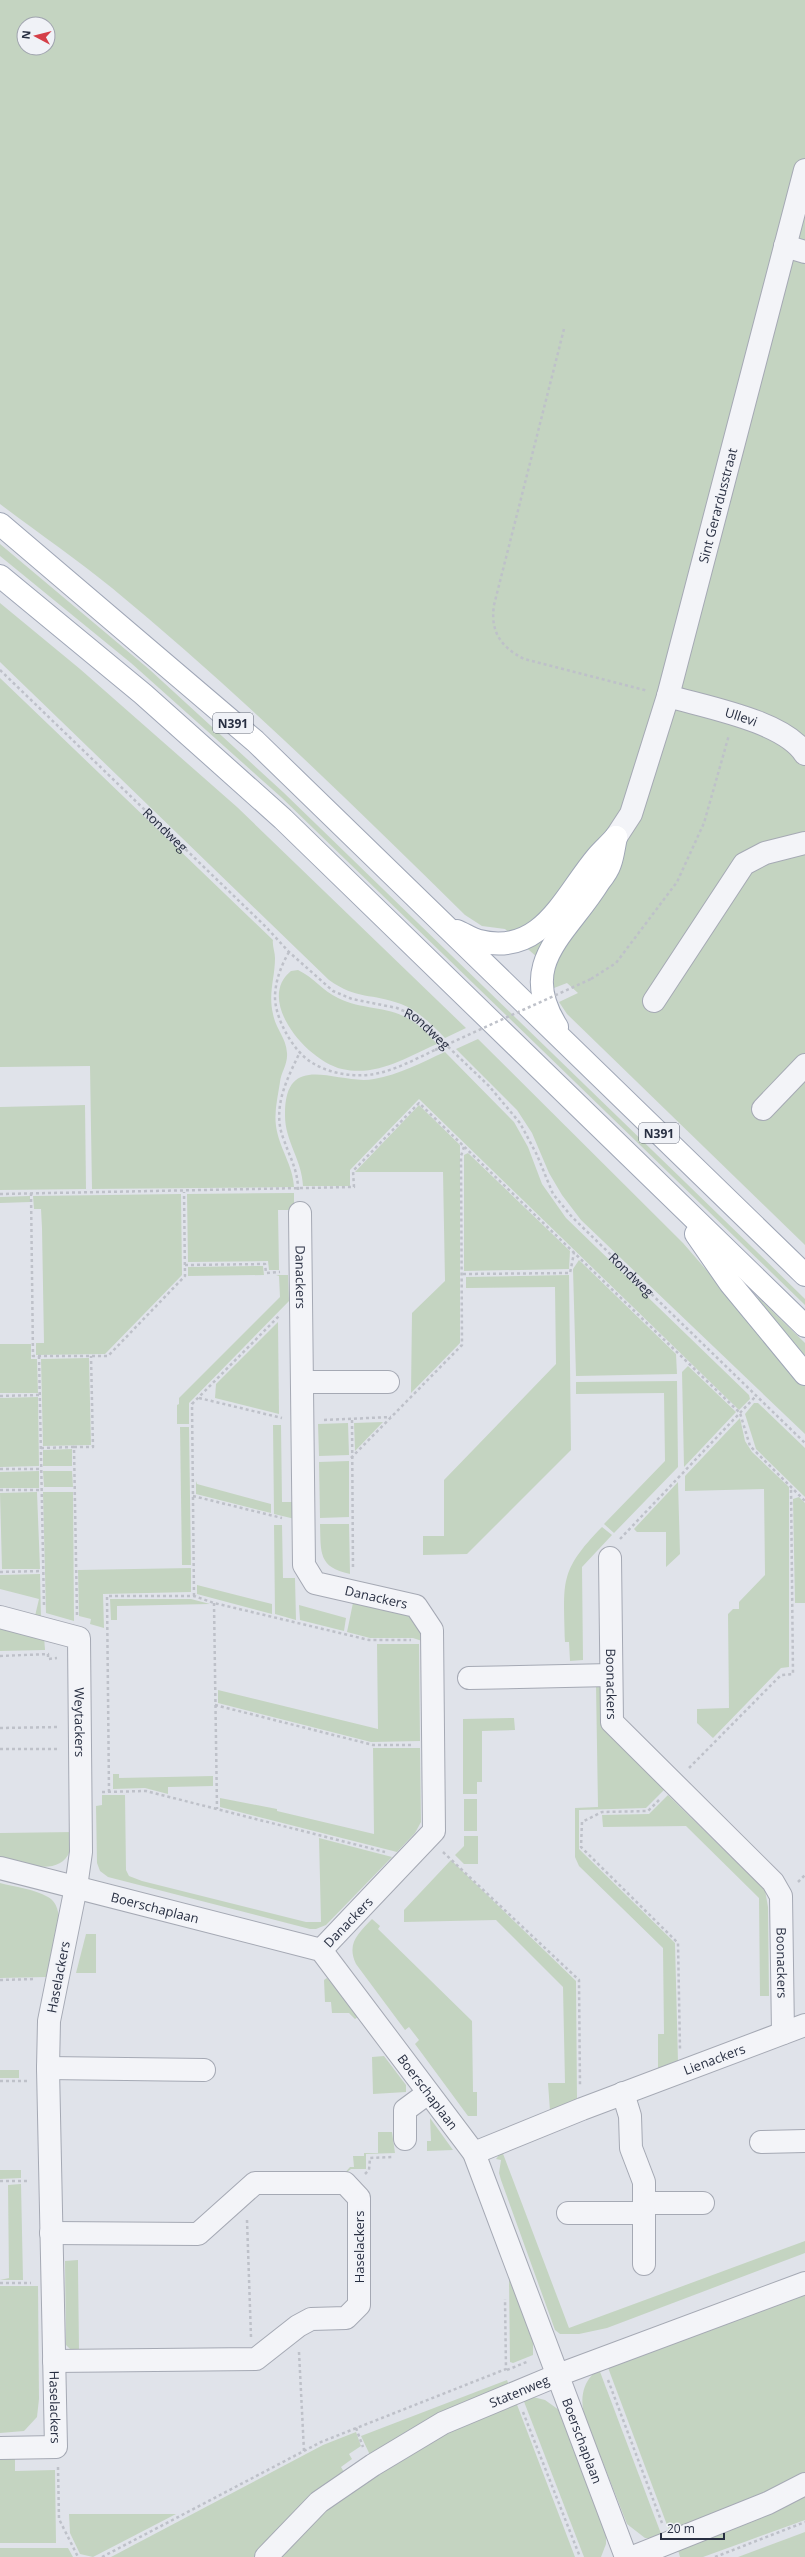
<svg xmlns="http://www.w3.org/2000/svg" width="805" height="2557" viewBox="0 0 805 2557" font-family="'Open Sans',sans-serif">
  <rect width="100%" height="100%" fill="#e0e3ea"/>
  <!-- green -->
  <g fill="#c4d4c1" fill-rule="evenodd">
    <path d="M0 0H805V1245L567 1014 559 1002 578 993 567 983 554 988 553 971 505 929 482 926 465 915C351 803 236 690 112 588 76 559 37 532 0 504ZM24 24H48V48H24Z"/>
    <polygon points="0,544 150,670 283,792 753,1248 805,1299 805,1305 281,797 131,663 0,556"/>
    <path d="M0 603 80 669 237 807 466 1028 445 1038C432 1025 419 1011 401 1004 372 993 357 1000 329 980L0 662Z"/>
    <path d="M0 678 273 940C272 945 275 952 275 958 275 978 268 993 273 1014 276 1030 286 1037 287 1053 288 1064 281 1072 280 1082 278 1096 274 1111 276 1126 279 1148 293 1165 294 1187L92 1189 90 1066 0 1067Z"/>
    <path d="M298 970C313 977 323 991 338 998 362 1010 388 1006 409 1019 420 1025 429 1035 437 1044 407 1057 377 1077 342 1069 307 1061 255 1000 291 971Z"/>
    <polygon points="478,1039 683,1243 799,1377 805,1385 805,1434 581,1220 562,1195 549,1173 532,1133 517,1110 456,1049"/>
    <path d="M445 1052 514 1122 528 1147 542 1184 566 1218 749 1395 750 1399 739 1410 419 1099 350 1170V1186H303C302 1160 285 1141 285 1116 284 1048 338 1086 374 1079 399 1075 422 1062 445 1052Z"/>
    <polygon points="85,1105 86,1189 0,1190 0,1107"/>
    <polygon points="419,1105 460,1145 460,1343 411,1393 412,1313 445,1281 443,1172 355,1172"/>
    <polygon points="468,1153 570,1251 569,1269 464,1271 464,1155"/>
    <polygon points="294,1193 294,1210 278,1210 279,1270 269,1270 268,1261 188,1262 187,1194"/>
    <polygon points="181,1194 182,1275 105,1354 36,1355 36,1343 44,1343 42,1228 41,1209 34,1209 33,1196"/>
    <polygon points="30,1196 30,1202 0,1203 0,1197"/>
    <polygon points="579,1260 676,1354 677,1374 576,1376 573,1269"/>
    <polygon points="263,1266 264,1275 188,1276 188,1267"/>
    <polygon points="276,1275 288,1275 289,1301 189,1403 189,1424 177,1424 177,1405 179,1404 179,1398 280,1297 279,1276"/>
    <polygon points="569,1275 571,1450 467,1554 423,1555 423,1536 444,1536 444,1480 556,1364 555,1287 466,1288 466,1277"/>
    <polygon points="758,1297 805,1343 805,1363 755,1300"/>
    <polygon points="278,1322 279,1414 215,1398 216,1384"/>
    <polygon points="0,1344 31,1344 31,1359 37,1359 38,1393 0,1393"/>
    <polygon points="89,1358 91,1445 43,1446 41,1359"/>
    <polygon points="688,1366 736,1412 684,1467 682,1372"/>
    <polygon points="677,1381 678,1467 614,1533 604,1524 665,1461 664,1393 576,1394 576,1382"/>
    <polygon points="38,1397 39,1466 0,1467 0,1398"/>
    <polygon points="754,1403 758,1403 805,1448 805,1497 756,1449 745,1414"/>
    <polygon points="740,1418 745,1441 752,1452 789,1487 789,1667 781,1668 713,1738 697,1723 697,1709 729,1708 728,1614 733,1609 739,1609 739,1602 765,1575 764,1489 685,1491 685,1476"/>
    <polygon points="383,1422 355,1451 354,1423"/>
    <polygon points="348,1423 349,1455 319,1456 318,1424"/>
    <polygon points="273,1425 281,1425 282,1502 294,1502 295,1519 274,1514"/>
    <polygon points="180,1427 189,1427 191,1565 182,1565"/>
    <polygon points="72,1449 72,1466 43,1466 43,1450"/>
    <polygon points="349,1461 349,1517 320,1518 319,1462"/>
    <polygon points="39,1471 39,1488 0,1488 0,1472"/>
    <polygon points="43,1471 72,1471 73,1487 44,1487"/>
    <polygon points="196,1481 197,1484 271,1504 271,1513 196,1494"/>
    <polygon points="678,1482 680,1554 666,1567 666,1532 637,1532 634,1529"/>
    <polygon points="37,1492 40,1569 2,1569 0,1493"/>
    <polygon points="43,1492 73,1492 74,1621 46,1613"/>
    <polygon points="799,1497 805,1503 805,1603 795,1603 793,1499"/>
    <path d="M320 1524H349L350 1574C318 1567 321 1553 320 1524Z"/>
    <polygon points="274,1525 282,1525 283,1578 295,1578 296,1620 275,1614"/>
    <path d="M602 1527 612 1535 582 1567 583 1660 570 1661 569 1642H565C564 1582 558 1572 602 1527Z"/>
    <polygon points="191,1568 191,1592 103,1594 104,1628 90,1624 91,1619 79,1616 78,1570"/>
    <polygon points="40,1574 41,1618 35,1616 39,1599 0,1589 0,1575"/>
    <polygon points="197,1585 272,1604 272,1614 197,1594"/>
    <polygon points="354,1598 416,1617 425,1642 413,1638 370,1638 347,1632"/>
    <polygon points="110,1599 191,1599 210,1604 117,1606 117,1620 111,1620"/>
    <polygon points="299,1605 346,1618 344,1631 300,1620"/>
    <polygon points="0,1625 44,1636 45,1650 0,1651"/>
    <polygon points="377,1644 419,1644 420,1741 371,1742 218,1703 218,1690 378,1729"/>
    <polygon points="599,1682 666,1788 646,1808 579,1810 579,1849 675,1943 678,2062 658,2070 658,2034 664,2034 663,1948 579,1866 575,1857 575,1808 598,1807 596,1684"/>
    <polygon points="514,1718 515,1730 482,1731 482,1782 477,1782 477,1794 463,1794 463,1719"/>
    <polygon points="373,1748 420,1748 421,1822 415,1833 397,1852 220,1807 220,1798 277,1809 277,1811 374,1834"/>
    <polygon points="113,1774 119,1774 119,1778 213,1776 213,1786 168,1787 168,1794 145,1788 113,1789"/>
    <polygon points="102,1795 125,1795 126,1870 129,1876 142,1881 306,1922 321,1922 319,1838 392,1857 326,1925 316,1929 310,1929 108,1877 100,1871 97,1863 96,1806 102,1805"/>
    <polygon points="668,1795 765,1890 768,1907 769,1996 760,1996 759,1898 686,1826 603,1827 602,1815 649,1814"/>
    <rect x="464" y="1799" width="13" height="32"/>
    <path d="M74 1832C73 1838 72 1845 70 1851 59 1879 20 1862 0 1857V1833Z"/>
    <polygon points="464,1836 478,1836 478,1864 464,1864 455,1855 464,1846"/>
    <polygon points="451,1860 576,1981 577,2101 550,2111 548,2083 565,2083 563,1987 496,1920 404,1922 404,1910"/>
    <path d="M0 1883C15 1887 34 1889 48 1897 71 1910 51 1956 46 1977L0 1978Z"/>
    <path d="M372 1919 380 1926 378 1929 472 2021 473 2092H477V2116H468L415 2044 419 2040 409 2027 405 2030 356 1964C346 1943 359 1933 372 1919Z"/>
    <polygon points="86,1934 96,1934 96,1973 76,1973"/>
    <polygon points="327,1978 359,2016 355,2019 349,2013 332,2013 331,2002 325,2002 324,1980"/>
    <polygon points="384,2056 406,2085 406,2092 373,2094 372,2057"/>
    <rect x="0" y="2070" width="19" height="8"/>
    <polygon points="430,2118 453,2150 427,2151 427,2141 431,2141"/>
    <polygon points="378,2132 392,2132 395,2153 366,2154 366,2169 351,2169 343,2175 350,2167 354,2167 353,2156 364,2156 364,2153 378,2153"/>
    <polygon points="502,2151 569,2328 805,2241 805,2253 607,2328 579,2334 560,2334 555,2330 501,2180 499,2173 501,2160 496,2159"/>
    <polygon points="0,2170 21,2170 21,2178 0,2179"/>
    <polygon points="21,2184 23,2280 0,2280 9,2278 8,2185"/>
    <polygon points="78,2260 78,2269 79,2350 70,2349 66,2345 65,2261"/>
    <polygon points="509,2279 533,2339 533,2355 513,2363 510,2362"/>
    <polygon points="38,2286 39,2399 37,2417 24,2431 0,2433 0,2286"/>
    <polygon points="805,2290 805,2477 670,2533 607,2365"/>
    <path d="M599 2369 663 2539 645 2538 627 2524 585 2417C579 2398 583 2380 599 2369Z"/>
    <polygon points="507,2380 510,2388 370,2455 361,2436"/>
    <polygon points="533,2397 545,2400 559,2410 606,2527 606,2544 601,2557 584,2557 523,2399"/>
    <path d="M516 2402 575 2557H280C295 2542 309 2525 326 2511 379 2466 451 2428 516 2402Z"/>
    <polygon points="356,2432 361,2446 349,2454 352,2459 341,2467 344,2472 271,2537 255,2557 111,2557 323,2445"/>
    <polygon points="15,2455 15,2471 55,2470 56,2543 0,2543 0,2456"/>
    <polygon points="805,2491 805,2520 703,2557 680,2557 678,2550"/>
    <polygon points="69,2514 176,2514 93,2557 80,2554 70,2533"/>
    <polygon points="805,2532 805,2557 738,2557"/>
    <polygon points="0,2548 68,2548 73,2557 0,2557"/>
  </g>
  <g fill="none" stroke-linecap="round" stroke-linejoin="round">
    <!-- minor casing -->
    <g stroke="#a5a9b4" stroke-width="24">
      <g id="minor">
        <polyline points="785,246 805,252"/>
        <path id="s2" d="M668 696C705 707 784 721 805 754"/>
        <path id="s3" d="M616 837 631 814 668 696 805 170"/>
        <polyline points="654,1001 744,864 765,853 805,843"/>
        <polyline points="763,1109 805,1065"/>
        <path id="s4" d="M300 1213 304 1565 315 1583 416 1606 432 1630 434 1831 321 1950"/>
        <polyline points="303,1382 388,1382"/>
        <path id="s5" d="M610 1558 612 1722 773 1882 781 1896 783 2033"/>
        <path id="s6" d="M0 1617 79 1638 81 1852 76 1887 49 2021 48 2068 56 2447 0 2448"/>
        <polyline points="469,1678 611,1675"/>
        <path id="s7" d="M0 1868 321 1950 474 2153 626 2557"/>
        <polyline points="48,2068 204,2070"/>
        <polyline points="623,2093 630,2116 631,2148 644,2182 644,2203 703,2203"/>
        <polyline points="405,2139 405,2110 428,2093"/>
        <polyline points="761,2142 805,2141"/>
        <path id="s8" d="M474 2153 582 2109 805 2025"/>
        <polyline points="568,2213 644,2213 644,2203"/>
        <polyline points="644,2213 644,2264"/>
        <polyline points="51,2233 198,2234 255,2183 345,2183 359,2198 359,2305 346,2318 311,2319 298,2326 256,2359 54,2361"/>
        <path id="s9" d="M266 2557 319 2502 373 2465 443 2423 558 2375 805 2283"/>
        <polyline points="633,2557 768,2503 805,2484"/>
      </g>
    </g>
    <!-- major casing -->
    <g stroke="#9fa6b6" stroke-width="24">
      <g id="major">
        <polyline points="0,524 255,741 805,1275"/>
        <polyline points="0,576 143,694 283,819 805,1326"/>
        <path d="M457 931C464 934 472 939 479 941 542 957 564 896 597 857 603 850 610 844 616 837"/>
        <path d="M557 1027C516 963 567 934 599 882 603 877 608 870 610 864 613 856 614 846 616 837"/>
        <polyline points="696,1234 730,1283 805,1374"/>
      </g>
    </g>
    <!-- path -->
    <g stroke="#bec1c9" stroke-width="2.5" stroke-dasharray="3 3" stroke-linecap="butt">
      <path d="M564 329 494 605C490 632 501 647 524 659L648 691"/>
      <path id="s1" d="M0 670 266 927 289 952 333 991 352 999 397 1008 417 1017 489 1086 520 1123 537 1155 553 1194 572 1217 805 1443"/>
      <path d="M289 952C281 966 276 979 275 995 274 1017 293 1051 311 1062 323 1070 338 1074 352 1075 382 1078 409 1062 435 1050"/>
      <polyline points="591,979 616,963 677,882 704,823 729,735"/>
      <path d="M298 1190C298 1170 290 1158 284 1140 271 1109 287 1079 300 1052"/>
      <polyline points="31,1193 33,1356 108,1356 185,1276 184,1192"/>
      <polyline points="0,1194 354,1187 353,1171 419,1103 740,1413 750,1446 805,1501"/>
      <polyline points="185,1265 265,1264 266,1273 280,1272"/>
      <polyline points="463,1274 570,1273 574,1253"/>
      <polyline points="39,1356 44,1606"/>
      <polyline points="0,1396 39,1395"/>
      <polyline points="199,1398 282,1418"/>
      <polyline points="324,1420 391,1417"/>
      <polyline points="352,1420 353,1570"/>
      <polyline points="41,1448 74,1447"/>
      <polyline points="351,1458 462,1345 461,1156 464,1147"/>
      <polyline points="0,1469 41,1469"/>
      <polyline points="0,1490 41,1490"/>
      <polyline points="193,1496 282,1518"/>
      <polyline points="620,1539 756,1396"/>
      <polyline points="0,1572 42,1571"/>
      <polyline points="194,1596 192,1404 279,1316"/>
      <polyline points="214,1603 217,1809"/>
      <polyline points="77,1615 74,1447 93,1447 91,1356"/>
      <polyline points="0,1656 48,1654 48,1659 57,1658"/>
      <polyline points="215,1705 373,1745 412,1745"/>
      <polyline points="0,1728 59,1727"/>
      <polyline points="0,1749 59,1749"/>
      <polyline points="689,1768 781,1675 793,1674 791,1488"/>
      <polyline points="102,1792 146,1791 385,1852"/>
      <polyline points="109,1792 107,1596 194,1596 214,1603 369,1640 411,1640"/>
      <polyline points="659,1800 648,1811 602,1812 582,1822 581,1847 678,1943 680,2049"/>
      <polyline points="443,1852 579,1980 580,2086"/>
      <polyline points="798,1882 805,1875"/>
      <polyline points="0,1980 35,1979"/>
      <polyline points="0,2081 27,2081"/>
      <polyline points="365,2174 369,2170 370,2158 393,2157"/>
      <polyline points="0,2181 29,2181"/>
      <polyline points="247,2220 251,2337"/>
      <polyline points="0,2283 31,2283"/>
      <polyline points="299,2352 304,2451"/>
      <polyline points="507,2370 529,2361"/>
      <polyline points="608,2380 662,2523"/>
      <polyline points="523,2412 580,2557"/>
      <polyline points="356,2428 363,2447"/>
      <polyline points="58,2467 59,2519 78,2557"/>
      <polyline points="102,2557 321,2442 506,2369 505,2299"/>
      <polyline points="715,2557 805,2522"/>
    </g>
    <!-- minor -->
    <use href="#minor" stroke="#f3f4f8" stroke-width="22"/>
    <!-- major -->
    <use href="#major" stroke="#fff" stroke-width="22"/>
    <!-- path-bridge -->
    <polyline stroke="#bec1c9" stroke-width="2.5" stroke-dasharray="3 3" stroke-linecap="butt" points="435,1050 591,979"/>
  </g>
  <g text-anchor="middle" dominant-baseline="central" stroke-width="4" stroke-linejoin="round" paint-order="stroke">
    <!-- shield labels -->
    <g fill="#f0f2f7" stroke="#646a78" stroke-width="1">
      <rect x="213" y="713" width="40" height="20" rx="3"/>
      <rect x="639" y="1123" width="40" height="20" rx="3"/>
    </g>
    <g font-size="12" font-weight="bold" fill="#282f42">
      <text x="233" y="723">N391</text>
      <text x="659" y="1133">N391</text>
    </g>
    <!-- street labels -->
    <g font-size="13" fill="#282f42" stroke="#f0f2f7">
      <text stroke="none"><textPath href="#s3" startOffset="348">Sint Gerardusstraat</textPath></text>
      <text stroke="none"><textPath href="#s2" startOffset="76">Ullevi</textPath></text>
      <text stroke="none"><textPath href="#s1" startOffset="230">Rondweg</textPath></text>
      <text stroke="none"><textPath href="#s1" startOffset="566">Rondweg</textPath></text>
      <text stroke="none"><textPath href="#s1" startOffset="890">Rondweg</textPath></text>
      <text stroke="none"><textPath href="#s4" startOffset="64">Danackers</textPath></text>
      <text stroke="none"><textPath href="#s4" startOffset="436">Danackers</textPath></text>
      <text stroke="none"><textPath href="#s5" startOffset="126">Boonackers</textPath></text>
      <text stroke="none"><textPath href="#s6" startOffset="166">Weytackers</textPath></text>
      <text stroke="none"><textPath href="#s7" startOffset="160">Boerschaplaan</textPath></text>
      <text transform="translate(348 1922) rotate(-46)">Danackers</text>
      <text stroke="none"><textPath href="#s5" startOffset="474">Boonackers</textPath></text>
      <text transform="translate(58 1977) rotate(-79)">Haselackers</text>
      <text stroke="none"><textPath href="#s8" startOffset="258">Lienackers</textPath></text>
      <text stroke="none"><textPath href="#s7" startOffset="509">Boerschaplaan</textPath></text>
      <text transform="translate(359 2247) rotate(-90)">Haselackers</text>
      <text stroke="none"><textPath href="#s9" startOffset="306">Statenweg</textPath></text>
      <text stroke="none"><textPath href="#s6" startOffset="854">Haselackers</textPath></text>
      <text stroke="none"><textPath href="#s7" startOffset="893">Boerschaplaan</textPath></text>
    </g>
  </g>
  <!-- north arrow -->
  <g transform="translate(36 36) rotate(277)"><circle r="19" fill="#f0f2f7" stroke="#a0a4af"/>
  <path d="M0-3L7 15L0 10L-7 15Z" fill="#d53f48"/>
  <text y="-6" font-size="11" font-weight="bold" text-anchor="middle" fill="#282f42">N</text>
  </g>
  <!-- scale -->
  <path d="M661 2533v6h63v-6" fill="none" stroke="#282f42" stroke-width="2"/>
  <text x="667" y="2533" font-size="12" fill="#282f42" stroke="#f0f2f7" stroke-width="3" paint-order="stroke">20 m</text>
</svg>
